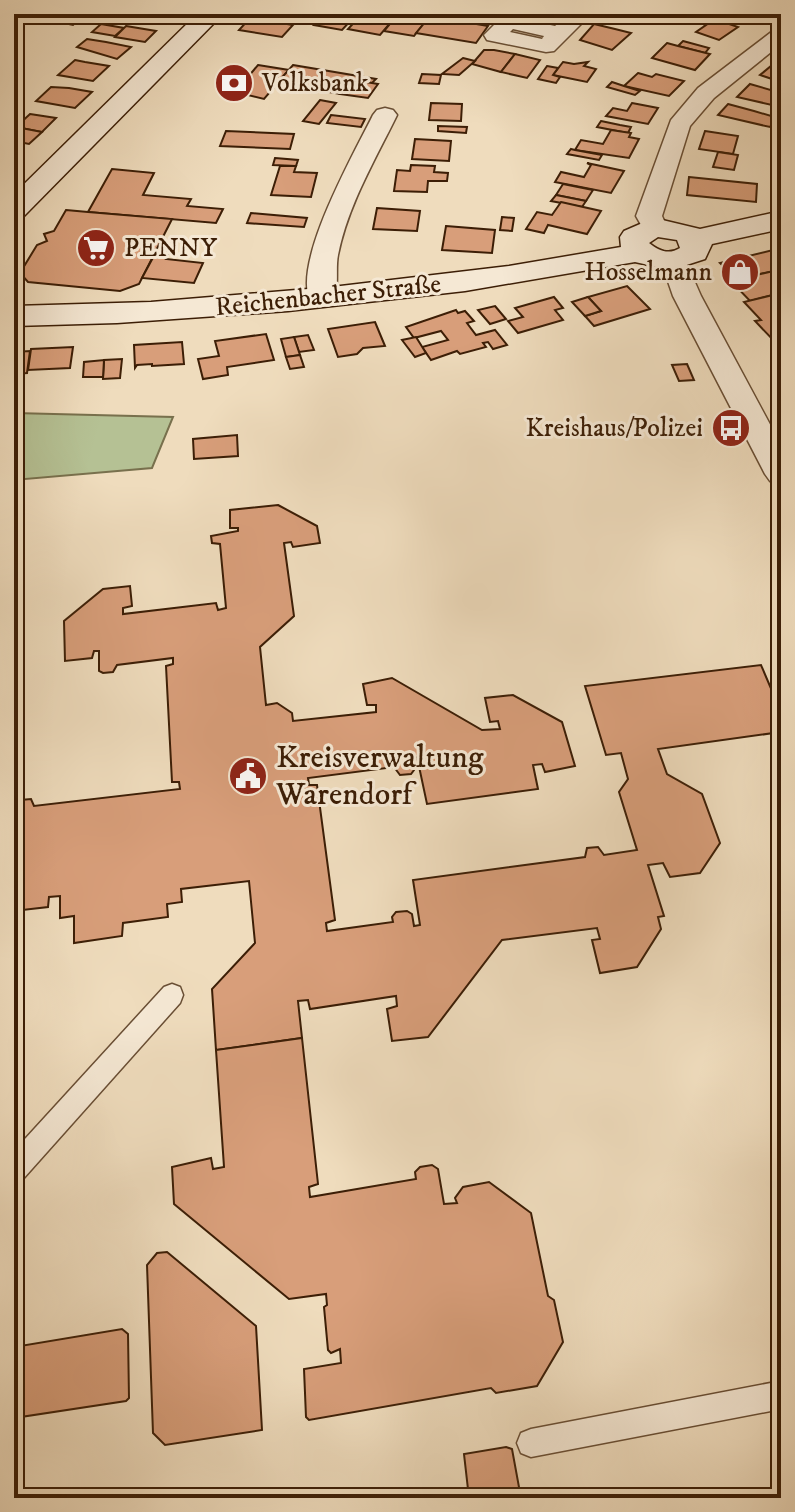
<svg xmlns="http://www.w3.org/2000/svg" width="795" height="1512" viewBox="0 0 795 1512" font-family="'IM FELL DW Pica',serif">
  <rect width="100%" height="100%" fill="#efdcbd"/>
  <filter id="stains"><feTurbulence type="fractalNoise" baseFrequency=".0025" numOctaves="4"/><feColorMatrix values="0 0 0 0 .2 0 0 0 0 .09 0 0 0 0 .02 0 0 0 .5 -.17"/></filter>
  <radialGradient id="worn" r=".72"><stop offset=".6" stop-color="#630" stop-opacity="0"/><stop offset="1" stop-color="#630" stop-opacity=".3"/></radialGradient>
  <!-- green -->
  <polygon fill="#b5c194" stroke="#78704d" stroke-width="2" points="14,413 173,417 152,468 14,480"/>
  <!-- building -->
  <g fill="#d89e7a" stroke="#3c1e06" stroke-width="2">
    <polygon points="58,14 59,14 80,18 73,25 50,20"/>
    <polygon points="115,14 173,14 164,22"/>
    <polygon points="255,14 282,14 275,22 250,18"/>
    <polygon points="331,14 344,14 355,16 342,30 314,25 318,21 324,22"/>
    <polygon points="362,14 398,14 380,35 348,29"/>
    <polygon points="398,14 415,14 430,16 414,36 384,31"/>
    <polygon points="611,14 643,14 634,23 608,17"/>
    <polygon points="430,16 488,26 476,43 416,33"/>
    <polygon points="706,16 738,27 719,40 696,32 706,25 697,22"/>
    <polygon points="250,18 275,22 293,25 282,37 239,30"/>
    <polygon points="101,24 124,28 115,36 92,32"/>
    <polygon points="594,24 615,29 631,33 612,50 580,40"/>
    <polygon points="126,26 156,31 145,42 115,37"/>
    <polygon points="87,39 106,42 131,47 117,59 77,47"/>
    <polygon points="683,41 709,48 705,53 678,46"/>
    <polygon points="667,43 678,46 710,54 695,70 652,58"/>
    <polygon points="484,50 494,50 515,54 501,72 472,64"/>
    <polygon points="515,54 540,60 527,78 501,72"/>
    <polygon points="463,58 475,61 459,75 442,74"/>
    <polygon points="75,60 85,62 109,66 93,81 58,75"/>
    <polygon points="563,62 574,64 588,62 584,66 596,69 587,82 553,75"/>
    <polygon points="258,65 289,70 264,99 223,89 235,76 248,77"/>
    <polygon points="293,65 376,79 372,83 351,80 340,94 277,83"/>
    <polygon points="547,66 558,68 553,75 560,77 556,83 538,79"/>
    <polygon points="771,66 781,70 781,82 760,75"/>
    <polygon points="638,73 652,77 656,74 684,81 669,96 624,86"/>
    <polygon points="422,74 441,75 439,84 419,83"/>
    <polygon points="351,80 372,83 378,84 368,98 340,94"/>
    <polygon points="612,82 624,86 640,91 635,95 607,87"/>
    <polygon points="750,84 781,93 781,107 737,97"/>
    <polygon points="51,87 69,88 92,92 75,108 36,101"/>
    <polygon points="320,100 336,103 319,124 303,121"/>
    <polygon points="431,103 462,104 461,121 429,120"/>
    <polygon points="632,103 658,108 648,124 606,116 613,108 627,111"/>
    <polygon points="728,104 754,111 778,118 770,127 718,115"/>
    <polygon points="30,114 56,118 42,132 16,127"/>
    <polygon points="331,115 365,119 361,127 327,123"/>
    <polygon points="601,121 620,125 631,127 628,133 597,127"/>
    <polygon points="438,126 467,127 466,133 438,131"/>
    <polygon points="16,127 42,132 29,144 14,141"/>
    <polygon points="611,130 631,133 629,137 639,139 629,158 575,150 581,140 603,144"/>
    <polygon points="226,131 294,134 290,149 220,146"/>
    <polygon points="705,131 738,136 733,154 699,149"/>
    <polygon points="415,139 451,141 449,161 412,159"/>
    <polygon points="571,149 575,150 602,155 599,160 567,154"/>
    <polygon points="718,152 738,155 734,170 713,167"/>
    <polygon points="275,158 298,160 296,166 273,165"/>
    <polygon points="587,163 624,171 611,193 555,182 561,172 584,177 591,165"/>
    <polygon points="411,165 435,166 434,172 448,173 447,181 428,181 427,192 394,191 397,170 410,171"/>
    <polygon points="280,166 296,166 294,172 317,173 311,197 271,195"/>
    <polygon points="112,169 154,173 143,195 191,199 187,206 223,209 216,223 88,212"/>
    <polygon points="689,177 757,184 756,202 687,195"/>
    <polygon points="563,184 593,190 586,201 556,195"/>
    <polygon points="556,195 586,201 582,207 551,201"/>
    <polygon points="561,202 601,211 587,234 548,225 544,233 526,229 537,212 552,215"/>
    <polygon points="377,208 420,211 417,231 373,229"/>
    <polygon points="66,210 88,212 172,219 139,284 120,291 28,282 20,273 37,245 47,241 44,234 54,231"/>
    <polygon points="251,213 307,218 304,227 247,223"/>
    <polygon points="502,217 514,218 512,231 500,230"/>
    <polygon points="446,226 495,230 492,253 442,250"/>
    <polygon points="781,248 781,273 778,270 737,279 720,263"/>
    <polygon points="156,252 169,253 166,259 203,263 194,283 142,278"/>
    <polygon points="778,270 781,273 781,293 750,301 731,281"/>
    <polygon points="627,286 650,309 594,326 585,316 601,311 588,297"/>
    <polygon points="781,293 781,342 776,343 755,321 761,320 744,302"/>
    <polygon points="554,297 563,308 555,310 563,320 518,333 508,321 523,317 515,308"/>
    <polygon points="588,297 601,311 585,316 572,302"/>
    <polygon points="495,306 506,319 490,324 478,310"/>
    <polygon points="456,310 458,313 465,311 474,321 467,323 476,335 495,330 507,345 493,349 488,342 483,343 486,347 460,354 457,351 431,360 422,347 448,340 441,331 414,338 406,327"/>
    <polygon points="375,322 385,346 363,348 357,354 338,357 328,329"/>
    <polygon points="266,334 274,360 227,367 228,375 203,379 198,359 219,356 215,341"/>
    <polygon points="308,335 314,350 299,352 294,337"/>
    <polygon points="294,337 300,355 286,357 281,339"/>
    <polygon points="416,337 426,353 415,357 402,340"/>
    <polygon points="182,342 184,364 152,366 152,364 137,365 135,368 134,345"/>
    <polygon points="73,347 70,368 28,370 31,349"/>
    <polygon points="30,351 27,373 14,374 14,352"/>
    <polygon points="300,355 304,367 290,369 286,357"/>
    <polygon points="122,359 120,378 103,379 104,360"/>
    <polygon points="104,360 103,377 83,377 84,362"/>
    <polygon points="687,364 694,380 679,381 672,365"/>
    <polygon points="237,435 238,456 194,459 193,439"/>
    <polygon points="278,505 317,526 320,543 293,547 291,542 284,543 294,616 260,647 266,705 277,703 292,713 293,721 376,712 376,705 367,705 363,684 392,678 482,730 500,729 498,721 490,722 485,698 513,695 562,722 575,766 545,772 542,764 533,765 538,789 427,804 417,757 411,758 414,770 411,774 400,775 394,767 308,778 309,785 317,785 335,920 326,923 327,931 393,922 392,917 396,912 407,911 412,914 414,926 420,925 413,880 585,857 587,848 598,847 604,855 637,850 619,792 628,779 621,753 606,755 585,686 761,665 781,712 781,732 658,749 667,774 702,794 720,843 700,873 670,877 663,863 648,865 664,916 658,917 661,929 637,967 600,973 592,940 600,939 597,928 502,940 428,1037 392,1041 387,1009 397,1006 396,996 310,1009 308,1000 298,1001 302,1038 216,1050 212,989 255,943 249,881 181,889 182,902 167,904 168,917 123,923 122,936 74,943 74,916 60,918 60,896 49,897 48,907 14,911 14,816 15,804 20,800 31,799 34,806 180,789 179,782 172,782 166,666 173,664 173,658 117,665 113,672 103,673 99,671 99,651 94,651 92,658 65,661 64,621 103,589 130,586 132,606 123,608 123,614 216,603 218,610 226,608 220,544 212,543 211,536 238,531 238,528 230,528 230,510"/>
    <polygon points="302,1038 318,1184 309,1187 310,1197 416,1179 415,1172 420,1167 432,1165 438,1169 444,1204 457,1203 455,1198 463,1187 489,1182 531,1213 548,1296 554,1300 563,1342 537,1386 496,1393 491,1388 309,1420 306,1417 304,1369 341,1363 340,1349 331,1353 328,1350 324,1307 327,1305 326,1294 289,1299 174,1204 172,1167 211,1158 213,1169 224,1167 216,1050"/>
    <polygon points="167,1252 256,1326 262,1430 165,1445 153,1433 147,1265 157,1253"/>
    <polygon points="122,1329 128,1334 129,1398 126,1401 14,1418 14,1347"/>
    <polygon points="506,1447 512,1449 521,1498 469,1498 464,1454"/>
  </g>
  <g fill="none" stroke-linecap="round" stroke-linejoin="round">
    <!-- lane casing -->
    <g stroke="#694e34" stroke-width="3">
      <g id="lane">
        <polygon points="172,984 180,987 183,995 180,1003 23,1179 14,1183 14,1151 164,987"/>
        <polygon points="781,1381 781,1409 531,1457 521,1453 517,1443 521,1433 531,1429"/>
      </g>
    </g>
    <!-- street casing -->
    <g stroke="#694e34" stroke-width="3">
      <g id="street">
        <path d="M569 14H591L554 51 546 52 487 40 484 35 501 18 508 16 555 26ZM513 29 544 36 542 39 510 32Z"/>
        <polygon points="781,28 781,44 714,98 690,126 662,216 667,227 663,232 645,232 636,216 671,120 698,88 774,30"/>
        <path d="M385 108 393 110 397 115C375 160 348 205 338 255 335 269 340 292 332 304L322 306 312 304C288 268 356 150 373 115L377 110Z"/>
        <polygon points="674,253 683,255 701,296 781,445 781,485 770,481 765,474 673,296 661,261 665,255"/>
      </g>
    </g>
    <!-- secondary casing -->
    <g stroke="#3c1e06" stroke-width="3">
      <g id="secondary">
        <polygon points="197,14 223,14 24,216 14,219 14,194"/>
        <path d="M781 211V229L712 244 705 259 671 270 635 262 465 291 288 311 117 323 14 326V306L151 302 332 287 509 266 621 247 620 237 624 231 654 218 700 229ZM658 237 677 240 680 248C669 255 659 251 649 243Z"/>
      </g>
    </g>
    <!-- lane -->
    <use href="#lane" fill="#f5e8d4" fill-rule="evenodd"/>
    <!-- street -->
    <use href="#street" fill="#f5e8d4" fill-rule="evenodd"/>
    <!-- secondary -->
    <use href="#secondary" fill="#f5e8d4" fill-rule="evenodd"/>
  </g>
  <!-- icons -->
  <defs>
    <g id="bank-disc" transform="scale(2)"><circle r="9.5" fill="#8f2418" stroke="#f5e8d4"/><path d="M-6-4H6V4H-6ZM0-2.3a2.3 2.3 0 1 0 0 4.6a2.3 2.3 0 1 0 0-4.6Z" fill="#fff"/></g>
    <g id="supermarket-disc" transform="scale(2)"><circle r="9.5" fill="#8f2418" stroke="#f5e8d4"/><path d="M-6-5.5h2.5l.6 2H6L4.5 2H-2.5L-4.4-4H-6ZM-1.5 3.2a1.3 1.3 0 1 0 .1 0ZM3 3.2a1.3 1.3 0 1 0 .1 0Z" fill="#fff"/></g>
    <g id="shop-disc" transform="scale(2)"><circle r="9.5" fill="#8f2418" stroke="#f5e8d4"/><path d="M-5-2.5h2.3a2.7 3.5 0 0 1 5.4 0H5L5.5 6h-11ZM-1.5-2.5h3a1.5 2.3 0 0 0-3 0Z" fill="#fff"/></g>
    <g id="bus-disc" transform="scale(2)"><circle r="9.5" fill="#8f2418" stroke="#f5e8d4"/><path d="M-5-6H5V4H4V6H2V4H-2V6H-4V4H-5ZM-3.5-4V0h7V-4ZM-3.5 1.2v1.5H-2V1.2ZM2 1.2v1.5H3.5V1.2Z" fill="#fff"/></g>
    <g id="civic-disc" transform="scale(2)"><circle r="9.5" fill="#8f2418" stroke="#f5e8d4"/><path d="M-.6-6.5H3V-4.5H.6V-3L4-1V1h2V6H-6V1h2V-1L-.6-3ZM-1.2 2.5V6h2.4V2.5Z" fill="#fff"/></g>
  </defs>
  <g fill-rule="evenodd">
    <use href="#bank-disc" x="234" y="83"/>
    <use href="#supermarket-disc" x="96" y="248"/>
    <use href="#shop-disc" x="740" y="272"/>
    <use href="#bus-disc" x="731" y="428"/>
    <use href="#civic-disc" x="248" y="776"/>
  </g>
  <g text-anchor="middle" dominant-baseline="central" stroke-width="6" stroke-linejoin="round" paint-order="stroke">
    <!-- far-poi labels -->
    <g font-size="26" fill="#3c1e06" stroke="#f5e8d4" text-anchor="start">
      <text x="262" y="83">Volksbank</text>
      <text x="124" y="248">PENNY</text>
      <text x="712" y="272" text-anchor="end">Hosselmann</text>
      <text x="703" y="428" text-anchor="end">Kreishaus/Polizei</text>
    </g>
    <!-- far-street labels -->
    <g font-size="26" fill="#3c1e06" stroke="#f5e8d4">
      <text transform="translate(328 296) rotate(-6)">Reichenbacher Straße</text>
    </g>
    <!-- poi labels -->
    <g font-size="32" fill="#3c1e06" stroke="#f5e8d4" text-anchor="start">
      <text x="276" y="758">Kreisverwaltung<tspan x="276" dy="37">Warendorf</tspan></text>
    </g>
  </g>
  <!-- margin -->
  <rect width="795" height="1512" fill="none" stroke="#efdcbd" stroke-width="48"/>
  <rect x="16" y="16" width="763" height="1480" fill="none" stroke="#3c1e06" stroke-width="4"/>
  <rect x="24" y="24" width="747" height="1464" fill="none" stroke="#3c1e06" stroke-width="2"/>
  <rect width="100%" height="100%" filter="url(#stains)"/>
  <rect width="100%" height="100%" fill="url(#worn)"/>
</svg>
